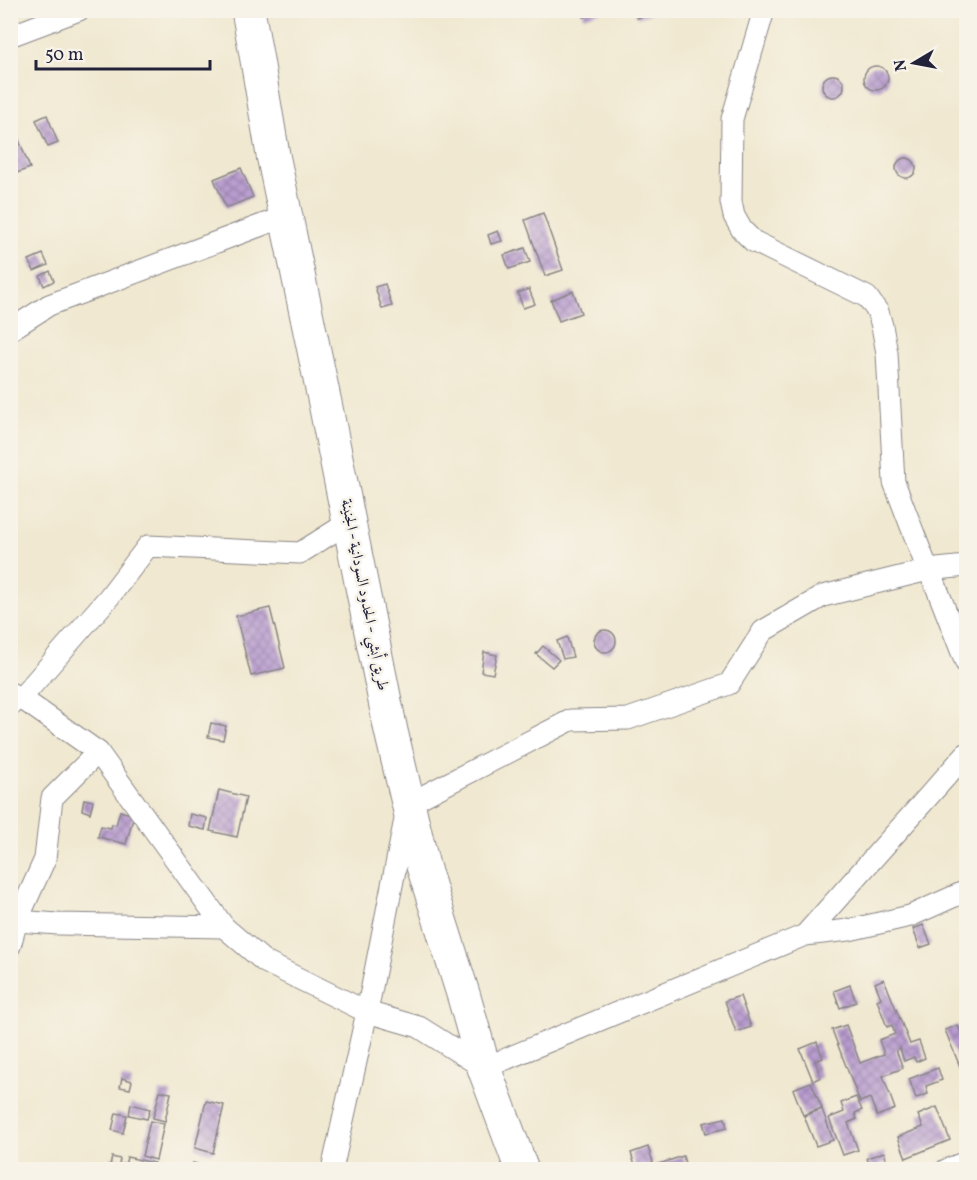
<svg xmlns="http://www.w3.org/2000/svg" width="977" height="1180" viewBox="0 0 977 1180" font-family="Vollkorn,Amiri,serif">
  <defs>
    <pattern id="building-cross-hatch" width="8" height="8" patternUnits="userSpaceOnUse" patternTransform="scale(1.5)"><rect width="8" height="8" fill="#b89bcf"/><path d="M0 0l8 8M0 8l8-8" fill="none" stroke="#957ea9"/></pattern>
  </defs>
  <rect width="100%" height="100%" fill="#f7f3e8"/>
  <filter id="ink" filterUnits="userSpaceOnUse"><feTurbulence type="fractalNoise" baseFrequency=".0167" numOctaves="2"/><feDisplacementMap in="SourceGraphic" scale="12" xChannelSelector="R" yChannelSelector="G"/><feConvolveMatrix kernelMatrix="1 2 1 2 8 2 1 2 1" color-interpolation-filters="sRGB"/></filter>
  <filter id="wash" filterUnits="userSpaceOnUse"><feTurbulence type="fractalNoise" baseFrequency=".008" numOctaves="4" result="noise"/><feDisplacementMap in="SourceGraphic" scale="24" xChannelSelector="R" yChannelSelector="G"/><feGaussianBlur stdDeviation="1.35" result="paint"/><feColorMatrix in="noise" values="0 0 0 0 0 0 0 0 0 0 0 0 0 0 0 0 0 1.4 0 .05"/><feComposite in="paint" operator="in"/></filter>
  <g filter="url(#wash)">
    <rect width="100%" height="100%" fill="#f0e8d0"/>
    <g id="blocks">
      <!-- building -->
      <g fill="url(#building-cross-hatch)">
        <polygon points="582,10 601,10 601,11 584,17"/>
        <polygon points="634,10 650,10 651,13 637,18"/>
        <circle cx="876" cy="78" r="12"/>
        <circle cx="833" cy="86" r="11"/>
        <polygon points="47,115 58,143 48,147 36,120"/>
        <polygon points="17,135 30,168 14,174 10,165 10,137"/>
        <circle cx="906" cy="168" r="10"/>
        <polygon points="241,168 253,197 226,208 214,179"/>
        <polygon points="543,213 563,270 545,276 525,220"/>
        <polygon points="498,231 502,241 491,244 488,235"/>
        <polygon points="525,248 530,262 509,269 504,255"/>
        <polygon points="43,254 48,265 34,271 29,260"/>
        <polygon points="50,271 54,281 44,286 40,276"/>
        <polygon points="385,284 392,306 382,309 375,287"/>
        <polygon points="529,289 535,304 523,308 518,293"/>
        <polygon points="573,291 581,313 559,321 551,300"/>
        <polygon points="270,608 285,668 251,676 236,616"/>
        <circle cx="605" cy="641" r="11"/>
        <polygon points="567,637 573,657 563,659 557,641"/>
        <polygon points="543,646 559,660 552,667 536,654"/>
        <polygon points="484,652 497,655 493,674 481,672"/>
        <polygon points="211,723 226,726 223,740 208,737"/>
        <polygon points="219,790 246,797 237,837 210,831"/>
        <polygon points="84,799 93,801 90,813 82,810"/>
        <polygon points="120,811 134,815 126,844 98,837 101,826 111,828 112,824 116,825"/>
        <polygon points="190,814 207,818 205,830 188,826"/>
        <polygon points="923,925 931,944 920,948 913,929"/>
        <polygon points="884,979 910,1044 919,1041 925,1058 916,1062 914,1057 904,1061 900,1048 896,1050 903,1068 883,1076 895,1109 877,1116 870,1098 860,1102 832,1030 846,1025 860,1063 884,1054 879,1040 895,1034 892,1025 887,1027 877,1000 881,998 875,983"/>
        <polygon points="850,985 856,1002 840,1008 834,991"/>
        <polygon points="740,996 751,1027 736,1032 725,1001"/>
        <polygon points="958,1025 966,1047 966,1073 963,1074 945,1030"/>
        <polygon points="817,1042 823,1058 815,1061 821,1077 813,1081 800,1049"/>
        <polygon points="938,1068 942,1080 926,1086 928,1094 916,1098 909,1079"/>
        <polygon points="122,1078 132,1081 130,1089 120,1087"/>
        <polygon points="811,1082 822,1108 803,1115 793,1089"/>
        <polygon points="160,1091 171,1093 165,1121 153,1118"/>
        <polygon points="856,1097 862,1110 855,1113 857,1119 848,1123 858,1150 843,1155 829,1118 844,1112 841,1103"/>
        <polygon points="206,1101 224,1105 213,1153 195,1148"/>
        <polygon points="131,1104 150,1109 147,1119 129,1115"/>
        <polygon points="937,1107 950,1140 906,1158 898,1137 923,1127 918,1115"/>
        <polygon points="822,1109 833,1140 816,1146 804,1116"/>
        <polygon points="116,1113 127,1115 123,1133 112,1130"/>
        <polygon points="725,1118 727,1128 706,1133 703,1123"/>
        <polygon points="150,1121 164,1124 156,1160 142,1156"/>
        <polygon points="648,1147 653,1162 636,1169 631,1153"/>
        <polygon points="884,1152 887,1162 870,1168 867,1158"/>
        <polygon points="683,1156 687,1170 655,1170 653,1166"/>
        <polygon points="112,1157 120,1159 118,1170 109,1170"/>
        <polygon points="127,1157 154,1163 153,1170 124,1170"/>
        <polygon points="193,1163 207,1167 207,1170 191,1170"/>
      </g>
    </g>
  </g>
  <g filter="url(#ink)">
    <use href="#blocks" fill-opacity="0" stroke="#898586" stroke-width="1.5"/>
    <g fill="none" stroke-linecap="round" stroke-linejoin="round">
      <!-- street casing -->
      <g stroke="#898586" stroke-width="23">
        <g id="street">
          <polyline points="764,10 732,119 731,202 734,216 742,230 753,241 867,297 878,312 882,326 887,353 894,482 929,573 934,581 966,663"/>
          <polyline points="10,36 79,10"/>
          <polyline points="10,330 49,305 286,216"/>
          <polyline points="10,693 21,698 98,752 224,927 265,962 367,1012 419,1027 484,1068 805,935 966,754"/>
          <polyline points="11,705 21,698 109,597 148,546 300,553 349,522"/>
          <polyline points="10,918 17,921 58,924 224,927"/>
          <polyline points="805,935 849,930 910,916 966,891"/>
          <polyline points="10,946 17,921 45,859 52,798 98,752"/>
          <polyline points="332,1170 367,1012 408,804 571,720 628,719 729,684 763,631 823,596 928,570 966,566"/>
          <polyline points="946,1170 966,1162"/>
        </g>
      </g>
      <!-- highway casing -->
      <g stroke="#898586" stroke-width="35">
        <polyline id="highway" points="248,10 257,60 273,155 325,403 391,731 423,866 464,997 484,1068 522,1170"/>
      </g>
      <!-- street -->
      <use href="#street" stroke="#fff" stroke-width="21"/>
      <!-- highway -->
      <use href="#highway" stroke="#fff" stroke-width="33"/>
    </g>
  </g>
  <g text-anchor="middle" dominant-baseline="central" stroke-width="5" stroke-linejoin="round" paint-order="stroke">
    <!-- street labels -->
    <g font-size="16" fill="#22223b" stroke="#f7f3e8">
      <text transform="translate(364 595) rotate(79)">طريق أبشي - الحدود السودانية - الجنينة</text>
    </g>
  </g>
  <!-- margin -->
  <rect width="977" height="1180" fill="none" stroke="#f7f3e8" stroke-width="36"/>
  <!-- north arrow -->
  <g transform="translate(914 63) rotate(260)" stroke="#f7f3e8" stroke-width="4.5" paint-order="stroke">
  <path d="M0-4.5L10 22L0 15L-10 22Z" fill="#22223b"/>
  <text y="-9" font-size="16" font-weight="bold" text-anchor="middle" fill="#22223b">N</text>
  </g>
  <!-- scale -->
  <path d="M36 60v9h174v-9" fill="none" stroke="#22223b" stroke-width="3"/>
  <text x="45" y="60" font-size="18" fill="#22223b" stroke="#f7f3e8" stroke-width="4.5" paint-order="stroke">50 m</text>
</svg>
